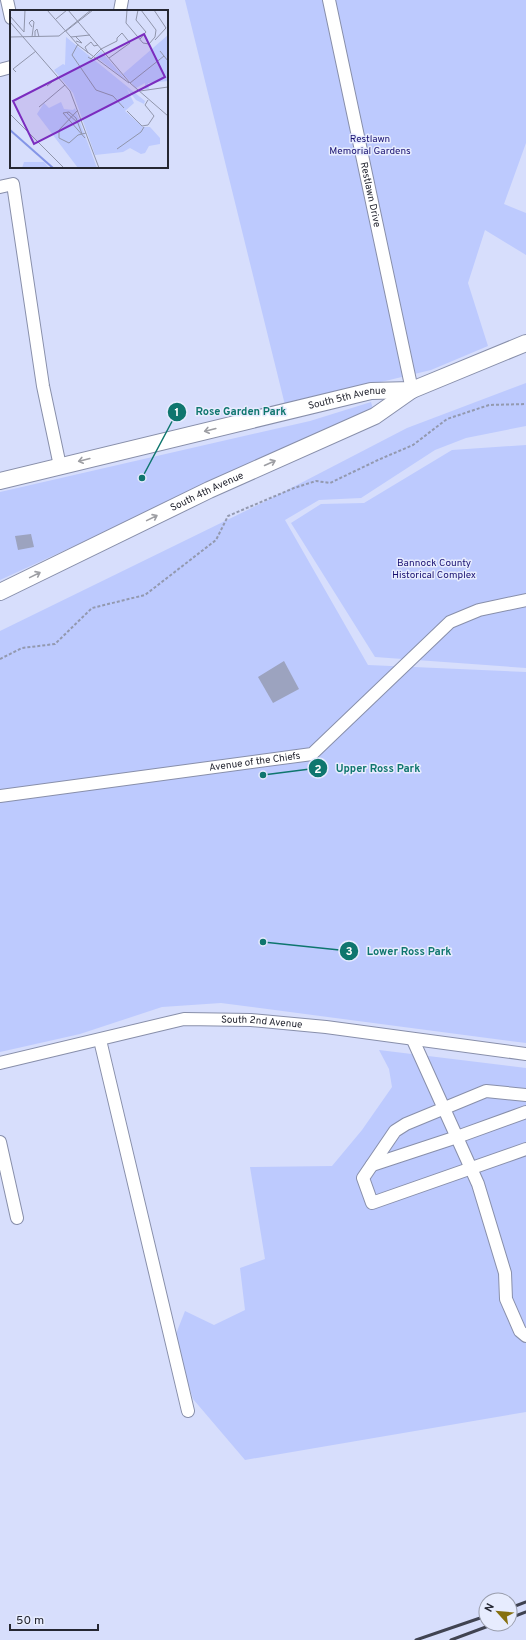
<svg xmlns="http://www.w3.org/2000/svg" width="526" height="1640" viewBox="0 0 526 1640" font-family="Overpass,sans-serif">
  <rect width="100%" height="100%" fill="#d7defc"/>
  <!-- green -->
  <g fill="#bdcafe">
    <polygon points="185,0 526,0 526,143 504,204 526,213 526,255 485,230 468,283 488,346 431,370 285,405"/>
    <polygon points="526,383 526,426 466,438 435,450 361,498 319,500 285,520 368,665 526,672 526,1043 221,1003 162,1007 80,1034 0,1052 0,631 272,498 407,428"/>
    <polygon points="371,402 373,409 0,580 0,492 310,421"/>
    <polygon points="526,445 526,668 375,657 291,523 321,504 364,503 452,450"/>
    <polygon points="379,1050 526,1068 526,1412 245,1460 193,1399 174,1339 185,1311 214,1325 245,1310 240,1268 265,1259 250,1167 332,1166 362,1130 392,1087 389,1069"/>
  </g>
  <!-- building -->
  <g fill="#9ca3bf">
    <polygon points="31,534 34,547 18,550 15,536"/>
    <polygon points="284,661 299,689 273,703 258,677"/>
  </g>
  <g fill="none" stroke-linecap="round" stroke-linejoin="round">
    <!-- minor casing -->
    <g stroke="#888faa" stroke-width="14">
      <g id="minor">
        <polyline points="7,0 11,18"/>
        <path id="s1" d="M329 0 412 390"/>
        <polyline points="120,11 122,0"/>
        <polyline points="0,70 11,67"/>
        <polyline points="0,187 13,184 43,386 60,466"/>
        <path id="s2" d="M0 796 312 754 450 622 479 610 526 600"/>
        <polyline points="100,1040 188,1411"/>
        <polyline points="413,1040 478,1184 505,1273 506,1299 520,1331 526,1336"/>
        <path id="s3" d="M0 1063 184 1019 251 1020 326 1027 526 1054"/>
        <polyline points="526,1095 486,1091 406,1124 395,1131 363,1178 372,1203 526,1149"/>
        <polyline points="0,1142 17,1218"/>
        <polyline points="372,1165 457,1137 526,1112"/>
      </g>
    </g>
    <!-- major casing -->
    <g stroke="#888faa" stroke-width="18">
      <g id="major">
        <path id="s4" d="M0 481 371 391 412 390 526 343"/>
        <path id="s5" d="M0 592 209 490 375 416 412 390"/>
      </g>
    </g>
    <!-- path -->
    <polyline stroke="#9399af" stroke-width="2" stroke-dasharray="3 2" stroke-linecap="butt" points="0,659 22,648 55,644 92,608 145,595 216,540 228,516 294,488 316,481 330,483 378,460 413,445 447,419 489,405 526,404"/>
    <!-- minor -->
    <use href="#minor" stroke="#fff" stroke-width="12"/>
    <!-- major -->
    <use href="#major" stroke="#fff" stroke-width="16"/>
    <!-- rail -->
    <g stroke="#404351" stroke-width="3">
      <polyline points="510,1608 526,1602"/>
      <polyline points="510,1618 526,1612"/>
      <polyline points="416,1640 486,1616"/>
      <polyline points="451,1640 494,1624"/>
    </g>
  </g>
  <!-- one-way arrows -->
  <defs><path id="oneway-shaft" d="M-6 0H5M1.5-3L5.5 0L1.5 3" fill="none" stroke-width="1.6" stroke-linecap="round" stroke-linejoin="round"/></defs>
  <g stroke="#9d9ea3">
    <use href="#oneway-shaft" transform="translate(210 430) rotate(166)"/>
    <use href="#oneway-shaft" transform="translate(84 460) rotate(166)"/>
    <use href="#oneway-shaft" transform="translate(270 463) rotate(-24)"/>
    <use href="#oneway-shaft" transform="translate(152 518) rotate(-26)"/>
    <use href="#oneway-shaft" transform="translate(35 575) rotate(-26)"/>
  </g>
  <g text-anchor="middle" dominant-baseline="central" stroke-width="3" stroke-linejoin="round" paint-order="stroke">
    <!-- park labels -->
    <g font-size="10" fill="#1a1271" stroke="#e7ecfe">
      <text x="370" y="139">Restlawn<tspan x="370" dy="12">Memorial Gardens</tspan></text>
      <text x="434" y="563">Bannock County<tspan x="434" dy="12">Historical Complex</tspan></text>
    </g>
    <!-- street labels -->
    <g font-size="10" fill="#252732" stroke="#e7ecfe">
      <text stroke="none"><textPath href="#s1" startOffset="199">Restlawn Drive</textPath></text>
      <text stroke="none"><textPath href="#s4" startOffset="357">South 5th Avenue</textPath></text>
      <text stroke="none"><textPath href="#s5" startOffset="230">South 4th Avenue</textPath></text>
      <text stroke="none"><textPath href="#s2" startOffset="257">Avenue of the Chiefs</textPath></text>
      <text stroke="none"><textPath href="#s3" startOffset="267">South 2nd Avenue</textPath></text>
    </g>
  </g>
  <!-- overview -->
  <g transform="translate(10 10)">
    <rect width="158" height="158" fill="#d7defc"/>
    <path d="M158 25V71L138 73 139 79H135V73L126 78 113 64ZM56 27 135 91 134 94 126 90 117 79 124 93 115 101 133 117H140L150 128V134L139 136 135 143 131 144 120 138 113 142 85 145 63 83 44 60 53 54 55 55ZM91 41 117 71 85 46ZM51 92 54 99 63 100 65 98 87 158H68L27 104 34 93 39 98ZM14 152H34L39 158H12Z" fill="#bdcafe"/>
    <path fill="none" stroke="#8495e7" stroke-width="2" d="M0 120 43 158"/>
    <path fill="none" stroke="#9095ab" stroke-width="1" d="M37 0 68 35 119 73M58 0 120 73 158 106M117 0 116 13 133 33 139 34 145 27 146 20 131 0M128 0 126 10 136 22 130 29M144 0 156 18 145 30M0 6 14 22 15 0M46 9 57 0M0 12 60 81 89 158M22 17 19 13 22 10 24 12 22 27M56 21 83 0M0 27 49 26 81 0M25 27V21L27 19 29 27M61 27 80 25M66 31 72 33 66 27M68 34 62 45 86 80 103 86 114 98M150 41 158 51M78 43 75 37 81 32 84 36 88 35M78 47 81 49 91 39 107 31V28L112 23 120 33 99 48M6 62 3 59 26 41M120 73 154 46M37 76 48 67M130 81 158 77M29 97 55 75M68 100 49 120V128L59 133 68 125 76 123M117 101 132 116 138 115 144 106 135 95 138 90M53 103 75 128M53 103 59 102 66 108 72 124M57 103 68 113M0 104 54 158M107 139 131 122 134 117"/>
    <path fill="#7b2cbf" fill-opacity="0.15" stroke="#7b2cbf" stroke-width="2" d="M134 24 155 67 24 134 3 91Z"/>
    <rect width="158" height="158" fill="none" stroke="#252732" stroke-width="2"/>
  </g>
  <!-- callouts -->
  <path fill="none" stroke="#0f766e" stroke-width="1.5" d="M142 478L177 412M263 775L318 768M263 942L349 951"/>
  <g fill="#0f766e" stroke="#e7ecfe" stroke-width="1.5">
    <circle cx="142" cy="478" r="4"/>
    <circle cx="263" cy="775" r="4"/>
    <circle cx="263" cy="942" r="4"/>
    <circle cx="177" cy="412" r="10"/>
    <circle cx="318" cy="768" r="10"/>
    <circle cx="349" cy="951" r="10"/>
  </g>
  <g font-size="12" text-anchor="middle" font-weight="bold" fill="#fff">
    <text x="177" y="416">1</text>
    <text x="318" y="773">2</text>
    <text x="349" y="955">3</text>
  </g>
  <g font-size="11" text-anchor="middle" font-weight="bold" fill="#0f766e" stroke="#e7ecfe" stroke-width="3" stroke-linejoin="round" paint-order="stroke">
    <text x="241" y="415">Rose Garden Park</text>
    <text x="378" y="772">Upper Ross Park</text>
    <text x="409" y="955">Lower Ross Park</text>
  </g>
  <!-- north arrow -->
  <g transform="translate(498 1612) rotate(297)"><circle r="19" fill="#e7ecfe" stroke="#999dac"/>
  <path d="M0-3L7 15L0 10L-7 15Z" fill="#86700f"/>
  <text y="-6" font-size="11" font-weight="bold" text-anchor="middle" fill="#252732">N</text>
  </g>
  <!-- scale -->
  <path d="M10 1624v6h88v-6" fill="none" stroke="#252732" stroke-width="2"/>
  <text x="16" y="1624" font-size="12" fill="#252732" stroke="#e7ecfe" stroke-width="3" paint-order="stroke">50 m</text>
</svg>
